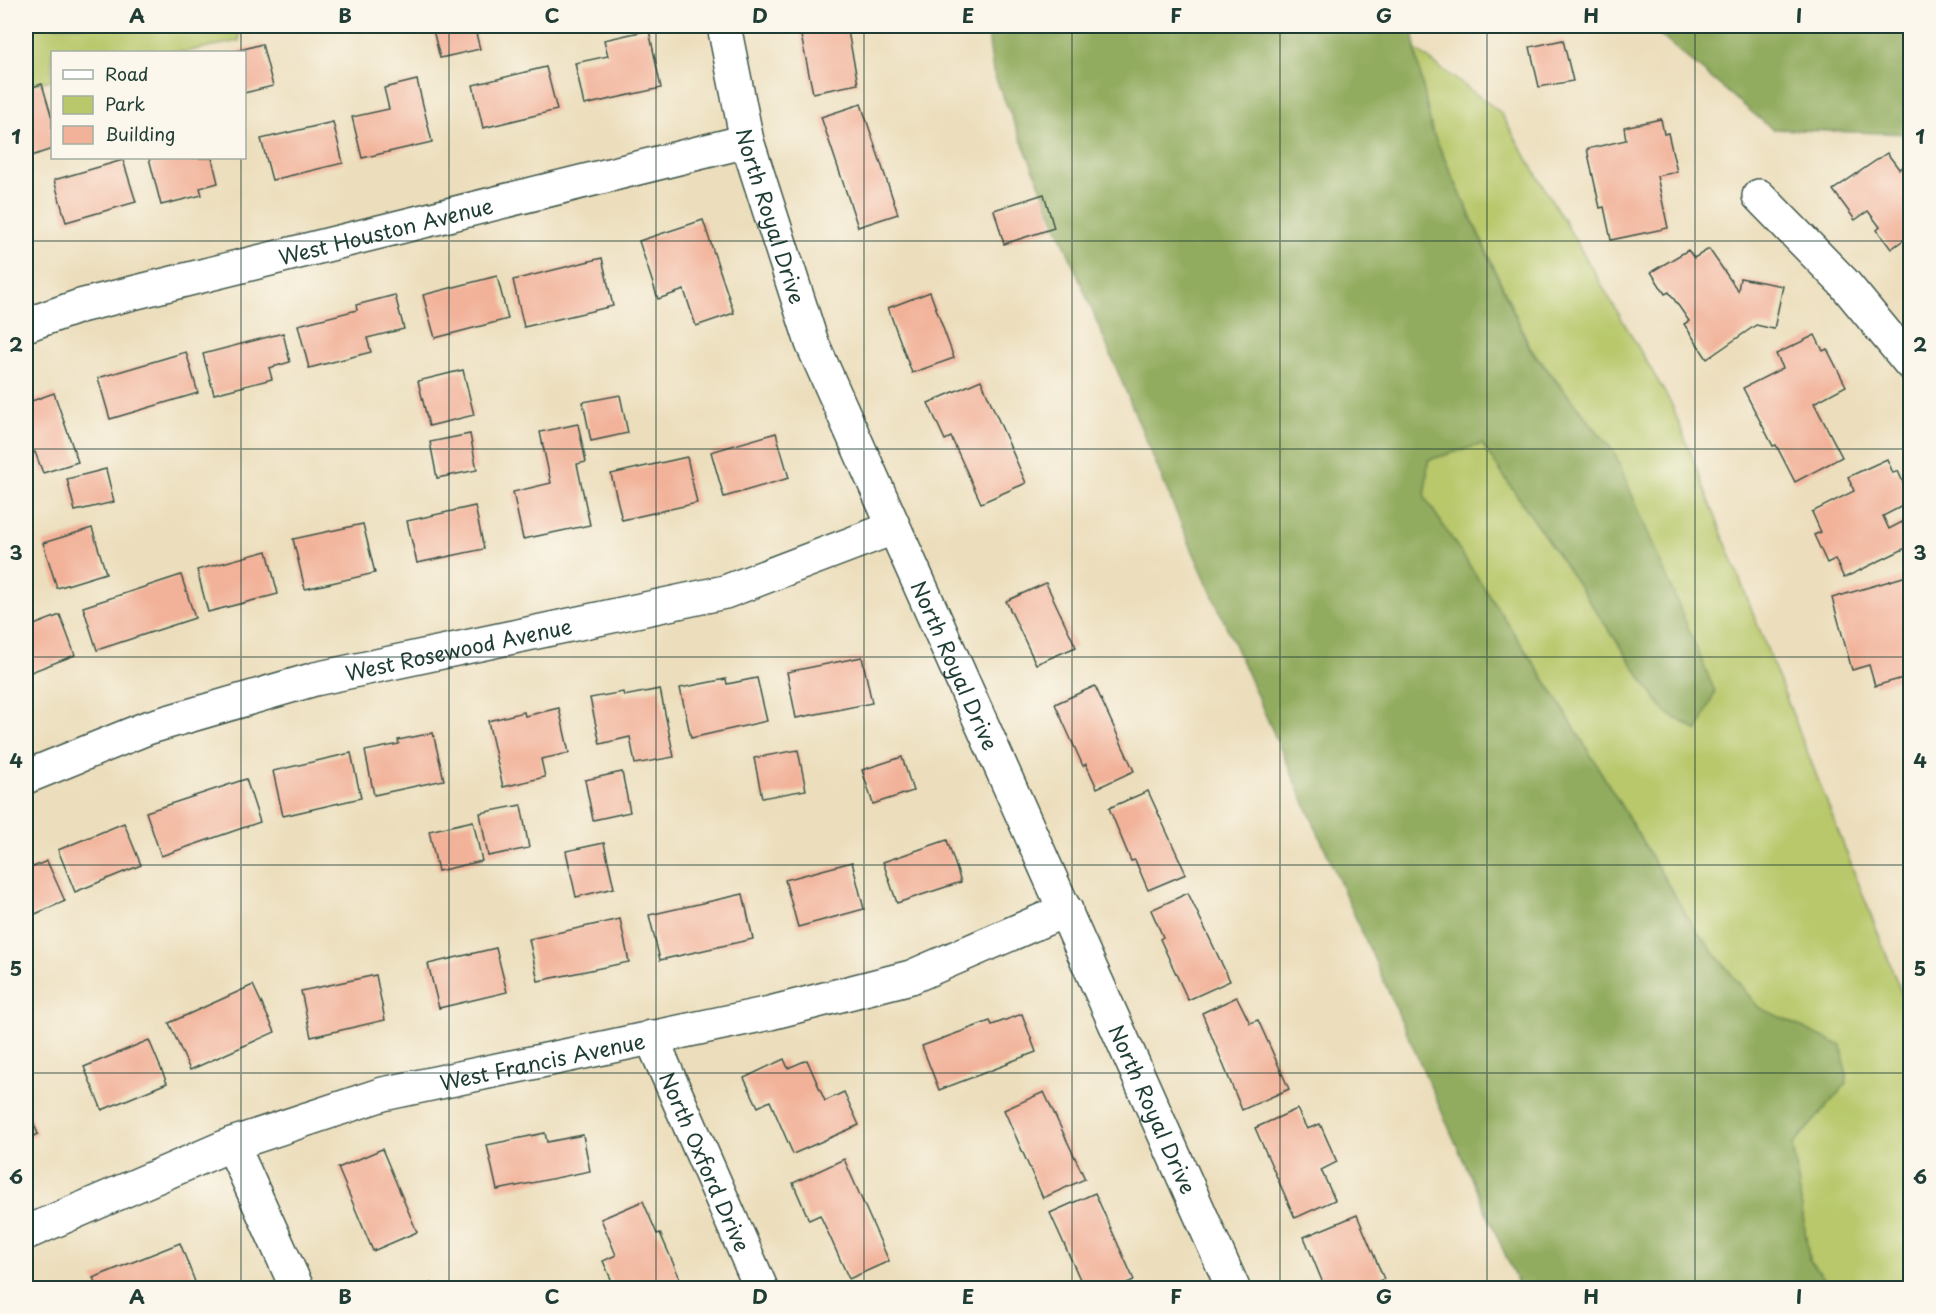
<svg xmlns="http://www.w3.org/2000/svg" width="1936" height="1314" viewBox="0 0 1936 1314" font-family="'Playpen Sans',sans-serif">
  <rect width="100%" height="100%" fill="#fbf7ec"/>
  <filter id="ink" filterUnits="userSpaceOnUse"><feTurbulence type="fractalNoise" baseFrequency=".0167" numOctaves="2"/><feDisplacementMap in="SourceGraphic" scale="12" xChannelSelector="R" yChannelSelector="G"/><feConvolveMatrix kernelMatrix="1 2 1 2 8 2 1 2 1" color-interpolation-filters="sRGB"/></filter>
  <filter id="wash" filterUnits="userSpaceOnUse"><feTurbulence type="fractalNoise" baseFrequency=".008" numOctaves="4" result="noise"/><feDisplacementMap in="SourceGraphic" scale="24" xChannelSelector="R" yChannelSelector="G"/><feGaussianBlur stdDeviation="1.35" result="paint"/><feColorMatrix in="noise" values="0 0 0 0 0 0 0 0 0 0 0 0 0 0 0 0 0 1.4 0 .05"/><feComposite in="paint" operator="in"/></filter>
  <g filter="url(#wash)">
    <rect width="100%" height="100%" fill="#ecdebc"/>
    <!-- green -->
    <g fill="#b8c86b" stroke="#6c8250" stroke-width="1.5">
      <polygon points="26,26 239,26 239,41 184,52 52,52 52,80 26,85"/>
      <polygon points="1415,49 1500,112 1671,403 1908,1010 1910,1022 1910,1288 1832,1288 1809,1260 1793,1145 1846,1083 1842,1047 1758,1007 1694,928 1556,697 1425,498 1428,460 1482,444 1665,712 1698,731 1614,452 1531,349 1432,131"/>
    </g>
    <!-- forest -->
    <g fill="#92ac5f" stroke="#58744a" stroke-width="1.5">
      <polygon points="987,26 1414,26 1415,49 1432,131 1530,349 1614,452 1715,692 1698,731 1665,712 1482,444 1428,460 1425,498 1556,697 1694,928 1758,1007 1842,1046 1847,1083 1793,1145 1809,1260 1832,1288 1520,1288 1184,531 993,72"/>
      <polygon points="1649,26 1910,26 1910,134 1772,129"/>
    </g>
    <g id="blocks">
      <!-- building -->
      <g fill="#f2b29a">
        <polygon points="432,26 474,26 480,49 440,58"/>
        <polygon points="799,26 847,26 858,84 813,93"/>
        <polygon points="649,30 661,88 584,105 575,63 608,56 604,40"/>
        <polygon points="1563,40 1573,81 1539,87 1530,47"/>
        <polygon points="262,44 273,86 244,93 244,52 233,52"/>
        <polygon points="546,67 557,110 483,128 473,85"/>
        <polygon points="417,80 432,142 362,158 352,117 389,109 384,88"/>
        <polygon points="42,84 52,118 52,149 26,158 26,89"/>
        <polygon points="861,104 898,214 858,227 821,117"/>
        <polygon points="1661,119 1664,134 1668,133 1677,172 1657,176 1668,228 1611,240 1604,207 1600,208 1587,149 1626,140 1624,127"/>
        <polygon points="333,122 343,163 272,180 261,139"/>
        <polygon points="1887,153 1899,169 1903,167 1910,177 1910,235 1891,249 1877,230 1880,227 1868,211 1855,220 1833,190"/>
        <polygon points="149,158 212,158 218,183 200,188 202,195 161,205"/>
        <polygon points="123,160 136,202 66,222 54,180"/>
        <polygon points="1044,194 1054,228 1004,244 994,210"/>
        <polygon points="703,220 734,313 696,326 684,290 658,299 639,241"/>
        <polygon points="1709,249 1738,291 1740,278 1783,286 1774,329 1756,325 1707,359 1684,324 1689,321 1669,292 1665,294 1651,272 1688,250 1694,258"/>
        <polygon points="602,258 613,306 524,327 513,280"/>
        <polygon points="497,276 508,319 435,338 423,295"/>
        <polygon points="930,292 954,358 912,373 888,308"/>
        <polygon points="395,295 404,329 367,338 371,352 309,368 298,325 357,310 356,305"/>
        <polygon points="283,333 290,362 269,368 272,379 214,394 203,354"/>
        <polygon points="1815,335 1823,351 1827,349 1846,386 1814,403 1842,457 1795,482 1776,445 1773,446 1743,388 1783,368 1776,354"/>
        <polygon points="186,352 198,393 110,419 98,378"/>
        <polygon points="463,370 474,415 429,426 418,381"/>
        <polygon points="981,380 1026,483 981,503 951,437 945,440 928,403"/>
        <polygon points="54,393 78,462 43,473 35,452 26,456 26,403"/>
        <polygon points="620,395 628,433 591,441 583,402"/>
        <polygon points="578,424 586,462 577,464 590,525 523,539 513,492 551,483 540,432"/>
        <polygon points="776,433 789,478 724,497 711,452"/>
        <polygon points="470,434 477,470 437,478 430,442"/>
        <polygon points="687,457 697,503 622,520 611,474"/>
        <polygon points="1887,459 1893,473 1898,471 1910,498 1910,502 1883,516 1889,529 1902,522 1910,540 1910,546 1844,578 1835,559 1827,563 1814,535 1821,532 1812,512 1854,491 1848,477"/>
        <polygon points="106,469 114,502 75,511 67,479"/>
        <polygon points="475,506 484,549 417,563 407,521"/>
        <polygon points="363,524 375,573 305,589 293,539"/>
        <polygon points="92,528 106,573 57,588 43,543"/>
        <polygon points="267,551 278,594 208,612 197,570"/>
        <polygon points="181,575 195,618 97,650 83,607"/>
        <polygon points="1910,575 1910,676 1875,686 1869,665 1852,670 1832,598"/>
        <polygon points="1046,583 1076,647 1036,664 1006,601"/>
        <polygon points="60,615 75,655 26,674 26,628"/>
        <polygon points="862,657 872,703 796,718 787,672"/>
        <polygon points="757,678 767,721 691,738 680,688 726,679 727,684"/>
        <polygon points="1095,686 1134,771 1097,788 1086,764 1083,766 1055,704"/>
        <polygon points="660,689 674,757 635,764 630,737 600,744 590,698 623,692 624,696"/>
        <polygon points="1910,703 1910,724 1909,724 1906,704"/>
        <polygon points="559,708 569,753 541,759 545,777 503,787 488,721 524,712 525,716"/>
        <polygon points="433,733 444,780 374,795 365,751 399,744 398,740"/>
        <polygon points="798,750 806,790 762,798 754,758"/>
        <polygon points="351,753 361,798 283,816 273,771"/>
        <polygon points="902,757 913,791 873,804 862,770"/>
        <polygon points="622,772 630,812 593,820 585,780"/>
        <polygon points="246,779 260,822 161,856 146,812"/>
        <polygon points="1148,791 1186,874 1148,890 1135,860 1131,861 1109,808"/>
        <polygon points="521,805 529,848 488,856 480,813"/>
        <polygon points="473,821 482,861 438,871 429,831"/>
        <polygon points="124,823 141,865 75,892 58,850"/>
        <polygon points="947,840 961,882 897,903 883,862"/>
        <polygon points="604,843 614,888 576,897 566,851"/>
        <polygon points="47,861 65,901 26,918 26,870"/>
        <polygon points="852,862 864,909 798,927 785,880"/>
        <polygon points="1188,893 1230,981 1188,1000 1160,939 1163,937 1151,910"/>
        <polygon points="743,894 753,939 660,960 649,915"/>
        <polygon points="620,919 629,962 538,981 529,939"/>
        <polygon points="496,948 507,992 439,1008 428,964"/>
        <polygon points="376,975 385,1020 311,1037 301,991"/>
        <polygon points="253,985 275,1032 190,1070 169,1023"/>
        <polygon points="1237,997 1250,1023 1258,1020 1289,1089 1242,1110 1202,1013"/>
        <polygon points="1022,1014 1036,1052 1007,1063 1008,1064 939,1090 922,1046 990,1021 992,1025"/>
        <polygon points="149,1040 167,1083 102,1110 84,1067"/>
        <polygon points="784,1059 788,1068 807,1060 825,1101 844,1092 859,1125 793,1154 770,1101 758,1107 744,1078"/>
        <polygon points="1044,1092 1085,1179 1043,1198 1004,1110"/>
        <polygon points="26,1105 38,1134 26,1140"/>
        <polygon points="1297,1109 1307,1129 1320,1124 1337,1162 1321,1170 1335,1200 1295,1218 1255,1128"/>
        <polygon points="545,1133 547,1142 583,1135 590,1171 497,1190 487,1145"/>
        <polygon points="382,1149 417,1232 373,1251 338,1168"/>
        <polygon points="844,1159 889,1261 849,1279 820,1215 809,1220 793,1183"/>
        <polygon points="1095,1193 1134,1280 1114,1288 1084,1288 1050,1213"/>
        <polygon points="643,1201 657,1234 660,1233 684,1288 631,1288 629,1284 615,1288 603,1261 616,1255 601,1219"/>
        <polygon points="1357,1215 1384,1279 1372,1284 1374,1288 1325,1288 1304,1237"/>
        <polygon points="180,1243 197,1287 98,1288 93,1278"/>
        <polygon points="431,1283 433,1288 418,1288"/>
      </g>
    </g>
  </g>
  <g filter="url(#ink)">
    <use href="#blocks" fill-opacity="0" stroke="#3e5548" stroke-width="1.5"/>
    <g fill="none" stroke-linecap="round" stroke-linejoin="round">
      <!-- street casing -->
      <g stroke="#3e5548" stroke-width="36">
        <g id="street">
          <path id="s1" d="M724 26 747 141 812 343 1233 1288"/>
          <polyline points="1759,196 1844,283 1910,363"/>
          <path id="s2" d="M26 325 80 306 747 141"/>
          <path id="s3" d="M26 777 147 728 315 679 725 592 893 528"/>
          <path id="s4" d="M651 1037 761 1288"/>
          <polyline points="232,1144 297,1288"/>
          <path id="s5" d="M26 1233 232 1144 383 1094 770 1013 911 977 1066 910"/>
        </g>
      </g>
      <!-- street -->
      <use href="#street" stroke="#fff" stroke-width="33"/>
    </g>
  </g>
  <!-- grid -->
  <path fill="none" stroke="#1f3d34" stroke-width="1.5" stroke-opacity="0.55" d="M241 26V52M449 26V1288M656 26V1288M864 26V1288M1072 26V1288M1280 26V1288M1487 26V1288M1695 26V1288M241 158V1288M26 241H1910M26 449H1910M26 657H1910M26 865H1910M26 1073H1910"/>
  <g text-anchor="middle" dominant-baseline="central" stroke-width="4.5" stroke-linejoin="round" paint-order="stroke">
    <!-- street labels -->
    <g font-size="21" fill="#1f3d34" stroke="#fbf7ec">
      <text stroke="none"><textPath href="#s1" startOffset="196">North Royal Drive</textPath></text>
      <text stroke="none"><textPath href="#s2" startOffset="372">West Houston Avenue</textPath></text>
      <text stroke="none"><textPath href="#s3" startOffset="452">West Rosewood Avenue</textPath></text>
      <text stroke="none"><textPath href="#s1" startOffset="682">North Royal Drive</textPath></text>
      <text stroke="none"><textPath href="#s5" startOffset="546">West Francis Avenue</textPath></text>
      <text stroke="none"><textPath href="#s1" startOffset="1168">North Royal Drive</textPath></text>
      <text stroke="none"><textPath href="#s4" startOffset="136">North Oxford Drive</textPath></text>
    </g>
  </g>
  <!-- margin -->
  <rect width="1936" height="1314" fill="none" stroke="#fbf7ec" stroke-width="66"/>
  <!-- legend -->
  <rect x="51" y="51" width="195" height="108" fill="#fbf7ec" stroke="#a3ada2" stroke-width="1.5"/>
  <rect x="63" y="70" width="30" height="9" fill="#ffffff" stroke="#a3ada2" stroke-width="1.5"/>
  <text x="105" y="81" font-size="18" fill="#1f3d34">Road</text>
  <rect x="63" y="96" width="30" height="18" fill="#b8c86b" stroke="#a3ada2" stroke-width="1.5"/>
  <text x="105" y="111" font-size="18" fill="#1f3d34">Park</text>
  <rect x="63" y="126" width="30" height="18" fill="#f2b29a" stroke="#a3ada2" stroke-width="1.5"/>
  <text x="105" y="141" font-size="18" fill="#1f3d34">Building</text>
  <rect x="33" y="33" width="1870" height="1248" fill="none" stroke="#1f3d34" stroke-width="2"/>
  <g font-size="20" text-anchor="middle" font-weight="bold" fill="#1f3d34">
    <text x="137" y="23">A</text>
    <text x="345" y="23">B</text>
    <text x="552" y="23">C</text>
    <text x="760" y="23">D</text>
    <text x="968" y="23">E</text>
    <text x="1176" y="23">F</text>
    <text x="1384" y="23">G</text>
    <text x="1591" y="23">H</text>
    <text x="1799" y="23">I</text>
    <text x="16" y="144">1</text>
    <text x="1920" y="144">1</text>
    <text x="16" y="352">2</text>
    <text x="1920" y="352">2</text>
    <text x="16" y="560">3</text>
    <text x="1920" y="560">3</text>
    <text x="16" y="768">4</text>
    <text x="1920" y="768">4</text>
    <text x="16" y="976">5</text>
    <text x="1920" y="976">5</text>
    <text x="16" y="1184">6</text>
    <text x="1920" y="1184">6</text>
    <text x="137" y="1304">A</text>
    <text x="345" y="1304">B</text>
    <text x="552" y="1304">C</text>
    <text x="760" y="1304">D</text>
    <text x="968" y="1304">E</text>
    <text x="1176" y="1304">F</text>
    <text x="1384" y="1304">G</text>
    <text x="1591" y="1304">H</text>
    <text x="1799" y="1304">I</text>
  </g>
</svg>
